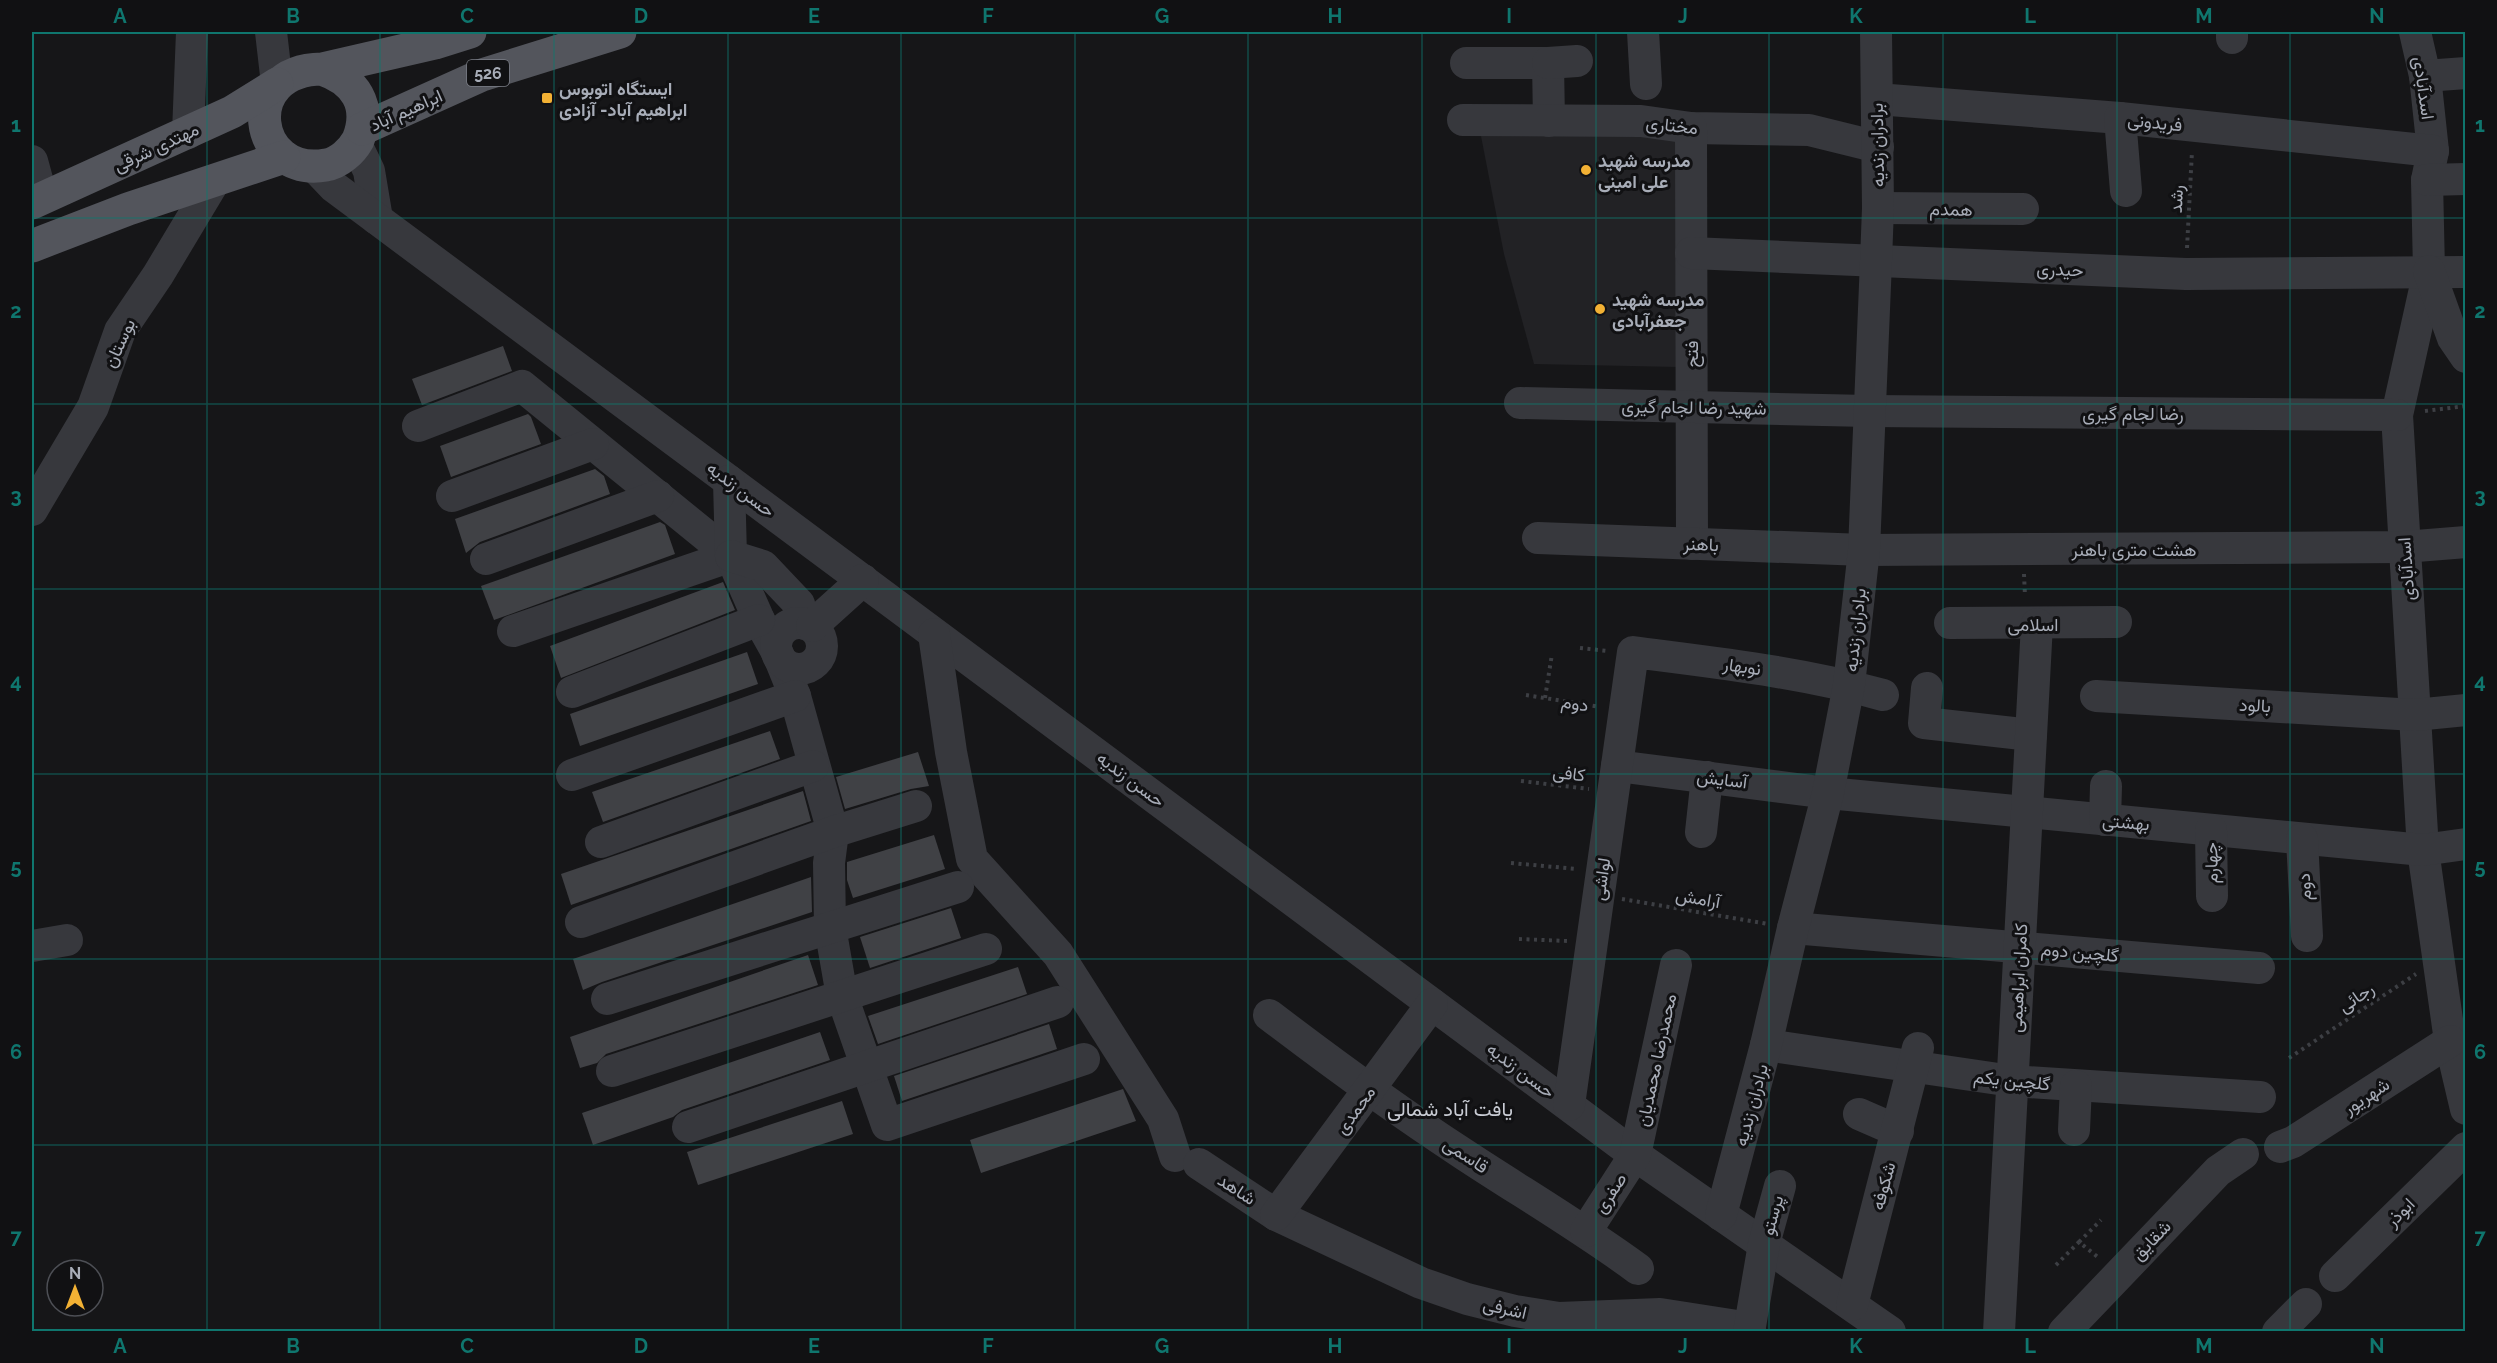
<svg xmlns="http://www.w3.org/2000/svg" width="2497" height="1363" viewBox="0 0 2497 1363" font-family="Raleway,Vazirmatn,sans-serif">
  <rect width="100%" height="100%" fill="#161618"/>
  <!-- built -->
  <polygon fill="#222225" points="1480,131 1684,133 1678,367 1534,364 1504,254"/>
  <!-- building -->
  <g fill="#404145">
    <polygon points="503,346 512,371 422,405 412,379"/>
    <polygon points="528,414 531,417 541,444 451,477 440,446"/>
    <polygon points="595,469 604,476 610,494 480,542 466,553 455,519"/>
    <polygon points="660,522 665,525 675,554 494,620 481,586"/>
    <polygon points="723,582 735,610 561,678 550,646"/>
    <polygon points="747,652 758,684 580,746 570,714"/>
    <polygon points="770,731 780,759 603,822 592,792"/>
    <polygon points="918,752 929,786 911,789 845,809 836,777"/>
    <polygon points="803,791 811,821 571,905 561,874"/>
    <polygon points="934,835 945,869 853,898 847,880 847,862"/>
    <polygon points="811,877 812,912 602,982 583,990 573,959"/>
    <polygon points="951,908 961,938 870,968 860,937"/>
    <polygon points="808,955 818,985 606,1054 597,1063 580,1068 570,1037"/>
    <polygon points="1018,967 1027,994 878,1044 868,1016"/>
    <polygon points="1049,1024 1057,1049 902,1101 894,1076"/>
    <polygon points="820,1032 830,1060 682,1110 673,1117 593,1145 582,1113"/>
    <polygon points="1123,1089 1136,1121 981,1173 970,1140"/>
    <polygon points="842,1101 853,1134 698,1185 687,1152"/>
  </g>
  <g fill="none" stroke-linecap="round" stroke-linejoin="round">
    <!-- path -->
    <g stroke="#3d3f44" stroke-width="4" stroke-dasharray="3 4.5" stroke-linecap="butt">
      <polyline points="2187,248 2192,151"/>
      <polyline points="2425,411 2466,406"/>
      <polyline points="2024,574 2025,596"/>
      <polyline points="1580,648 1608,651"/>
      <polyline points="1526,695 1600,707"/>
      <polyline points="1545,698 1552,654"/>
      <polyline points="1521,781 1589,789"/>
      <polyline points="1511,863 1577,869"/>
      <polyline points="1622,899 1768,924"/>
      <polyline points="1519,939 1567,941"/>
      <polyline points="2289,1058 2416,974"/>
      <polyline points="2079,1242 2101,1220"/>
      <polyline points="2056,1265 2079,1242 2099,1258"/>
    </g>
    <!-- minor -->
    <g stroke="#37383d" stroke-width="32">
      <polyline points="271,32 277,84"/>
      <polyline points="1643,32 1646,84"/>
      <polyline points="2415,32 2425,76 2433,151 2427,180 2429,271 2397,415 2423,850 2450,1041 2466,1109"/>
      <polyline points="2232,38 2232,32"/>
      <polyline points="1466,63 1548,63 1549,121"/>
      <polyline points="1548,63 1577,61"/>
      <polyline points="2425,76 2466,73"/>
      <polyline points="1877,99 2120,118 2433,151"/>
      <polyline points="2120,118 2126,191"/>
      <polyline points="1463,120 1641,121 1691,128 1809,130 1878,147"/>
      <polyline points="1691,128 1692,544"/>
      <polyline points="188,133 192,32"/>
      <polyline points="356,144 369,171 377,219"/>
      <polyline points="32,161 42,198"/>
      <polyline points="315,167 334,187 377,219 1635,1155 1890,1332"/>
      <polyline points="2427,180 2466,179"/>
      <polyline points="1878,208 2023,209"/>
      <polyline points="1691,253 2186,274 2466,272"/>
      <polyline points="2429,271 2453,338 2466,357"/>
      <polyline points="1520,403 1868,411 2397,415"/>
      <polyline points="418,426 522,386 731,556 513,631"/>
      <polyline points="729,481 731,556 759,620 778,654 795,696 833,832 829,863 830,927 842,996 887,1125 1084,1059"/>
      <polyline points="452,496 593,444"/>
      <polyline points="32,510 93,407 120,331 158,275 215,180"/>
      <polyline points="1538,538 1864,550 2404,547 2466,542"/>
      <polyline points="731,556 763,566 799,604 805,624"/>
      <polyline points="486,559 658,496"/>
      <polyline points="1950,623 2116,622"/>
      <circle cx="799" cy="646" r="23"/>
      <polyline points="812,626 863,580"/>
      <polyline points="934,634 951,752 972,859 1058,954 1163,1119 1175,1156"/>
      <polyline points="1927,688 1924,723 2031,735"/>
      <polyline points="572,692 759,620"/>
      <polyline points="2096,696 2415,715 2466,710"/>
      <polyline points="1617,766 1828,793 2423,850 2466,844"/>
      <polyline points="572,775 795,696"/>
      <polyline points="2105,820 2106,786"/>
      <polyline points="2211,830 2212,896"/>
      <polyline points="1701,832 1707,777"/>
      <polyline points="2302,839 2307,936"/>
      <polyline points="601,842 813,766"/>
      <polyline points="581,922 833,832 916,806"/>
      <polyline points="1793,928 2259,968"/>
      <polyline points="32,946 67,940"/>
      <polyline points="607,999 958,887"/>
      <path d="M1269 1015C1332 1063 1396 1110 1462 1153 1521 1192 1581 1227 1638 1269"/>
      <polyline points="1766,1045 2012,1081 2260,1097"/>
      <polyline points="612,1071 986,949"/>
      <path d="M1569 1105 1633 652C1717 663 1801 672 1883 695"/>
      <polyline points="1859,1114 1898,1131"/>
      <polyline points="688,1127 1058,1002"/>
      <polyline points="2074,1130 2076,1086"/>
      <polyline points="2280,1147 2293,1142 2450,1041"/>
      <polyline points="1199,1164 1276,1215 1421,1283 1467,1299 1515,1311 1559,1318 1660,1314 1750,1328"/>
      <polyline points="1276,1215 1432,1004"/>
      <polyline points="1721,1215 1766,1045 1793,928 1828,793 1849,685 1864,550 1876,261 1878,208 1876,32"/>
      <polyline points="1586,1231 1635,1155 1676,965"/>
      <polyline points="2335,1276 2466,1148"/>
      <polyline points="1852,1305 1918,1048"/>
      <polyline points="1749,1332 1764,1244 1780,1186"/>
      <polyline points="1999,1332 2037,624"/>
      <polyline points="2064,1332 2218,1171 2243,1154"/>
      <polyline points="2278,1332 2306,1304"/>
    </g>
    <!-- major -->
    <g stroke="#53555c" stroke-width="33">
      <path d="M322 69C355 80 372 105 358 140 352 151 339 163 326 165 253 178 237 70 322 69L435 43 470 32"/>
      <polyline points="362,129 482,75 620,32"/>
      <polyline points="32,203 232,112 277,84"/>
      <polyline points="32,246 128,209 284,157"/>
    </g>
  </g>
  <!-- grid -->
  <path fill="none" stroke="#0f766e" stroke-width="1.5" stroke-opacity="0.55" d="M207 32V1332M380 32V1332M554 32V1332M728 32V1332M901 32V1332M1075 32V1332M1248 32V1332M1422 32V1332M1596 32V1332M1769 32V1332M1943 32V1332M2117 32V1332M2290 32V1332M32 218H2466M32 404H2466M32 589H2466M32 774H2466M32 959H2466M32 1145H2466"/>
  <!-- markers -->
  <g fill="#f2b134" stroke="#111113" stroke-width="2">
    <rect x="541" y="92" width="12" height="12" rx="3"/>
    <circle cx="1586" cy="170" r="6"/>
    <circle cx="1600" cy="309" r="6"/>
  </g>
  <g text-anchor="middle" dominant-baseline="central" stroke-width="6" stroke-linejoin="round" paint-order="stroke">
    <!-- shield labels -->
    <rect fill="#111113" stroke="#7b7e86" stroke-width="1.5" x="467" y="60" width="42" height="26" rx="4.5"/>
    <g font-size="16" font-weight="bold" fill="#a8adb8">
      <text x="488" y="73">526</text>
    </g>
    <!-- poi labels -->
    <g font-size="18" font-weight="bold" fill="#a8adb8" stroke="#111113" text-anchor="start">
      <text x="559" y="88">ایستگاه اتوبوس<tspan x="559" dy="21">ابراهیم آباد- آزادی</tspan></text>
      <text x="1598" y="160">مدرسه شهید<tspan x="1598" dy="21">علی امینی</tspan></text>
      <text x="1612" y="299">مدرسه شهید<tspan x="1612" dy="21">جعفرآبادی</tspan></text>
    </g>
    <!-- street labels -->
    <g font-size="18" fill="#a8adb8" stroke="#111113">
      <text transform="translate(2424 88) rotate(82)">اسدآبادی</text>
      <text transform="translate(406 110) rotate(-24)">ابراهیم آباد</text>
      <text transform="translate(2155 122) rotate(6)">فریدونی</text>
      <text transform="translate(1672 125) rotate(6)">مختاری</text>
      <text transform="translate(1877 145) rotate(-91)">برادران زندیه</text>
      <text transform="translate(156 147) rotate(-25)">مهتدی شرقی</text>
      <text transform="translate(2176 199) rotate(-87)">رشد</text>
      <text transform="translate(1951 209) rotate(1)">همدم</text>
      <text transform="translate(2060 269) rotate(2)">حیدری</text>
      <text transform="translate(119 343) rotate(-65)">بوستان</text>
      <text transform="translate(1691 354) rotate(-90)">فتح</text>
      <text transform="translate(1694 407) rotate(1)">شهید رضا لجام گیری</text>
      <text x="2133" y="413">رضا لجام گیری</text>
      <text transform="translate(741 489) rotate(37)">حسن زندیه</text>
      <text transform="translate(1701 544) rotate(2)">باهنر</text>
      <text x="2134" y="549">هشت متری باهنر</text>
      <text transform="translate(2406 569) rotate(-94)">اسدآبادی</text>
      <text x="2033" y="624">اسلامی</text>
      <text transform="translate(1855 630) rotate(-84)">برادران زندیه</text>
      <text transform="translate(1742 666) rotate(8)">نوبهار</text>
      <text transform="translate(1575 703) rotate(9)">دوم</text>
      <text transform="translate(2255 705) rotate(3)">بالود</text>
      <text transform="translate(1569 773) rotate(7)">کافی</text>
      <text transform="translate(1131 779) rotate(37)">حسن زندیه</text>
      <text transform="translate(1722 779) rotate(7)">آسایش</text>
      <text transform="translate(2126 822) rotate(5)">بهشتی</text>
      <text transform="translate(2211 863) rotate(-91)">چهارم</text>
      <text transform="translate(1601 879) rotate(-82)">لواشی</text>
      <text transform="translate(2304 887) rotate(-93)">دوم</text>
      <text transform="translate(1698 898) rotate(10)">آرامش</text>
      <text transform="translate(2080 952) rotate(5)">گلچین دوم</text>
      <text transform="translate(2018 978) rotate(-87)">کامران ابراهیمی</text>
      <text transform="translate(2356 997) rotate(-34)">رجائی</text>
      <text transform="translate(1656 1060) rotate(-78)">محمدرضا محمدیان</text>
      <text transform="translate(1521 1070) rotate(37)">حسن زندیه</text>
      <text transform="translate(2012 1080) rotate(6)">گلچین یکم</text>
      <text transform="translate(2366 1096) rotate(-33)">شهریور</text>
      <text transform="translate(1751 1105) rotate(-75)">برادران زندیه</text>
      <text transform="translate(1355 1110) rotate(-54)">محمدی</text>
      <text transform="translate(1466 1155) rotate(33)">قاسمی</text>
      <text transform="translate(1883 1186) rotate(-75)">شکوفه</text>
      <text transform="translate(1237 1189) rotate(33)">شاهد</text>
      <text transform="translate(1610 1193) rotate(-57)">صفری</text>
      <text transform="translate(2400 1212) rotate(-45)">ابوذر</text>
      <text transform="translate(1772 1215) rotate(-75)">پرستو</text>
      <text transform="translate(2151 1240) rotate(-46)">شقایق</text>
      <text transform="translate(1505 1308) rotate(13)">اشرفی</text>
    </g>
    <!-- neighbourhood labels -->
    <g font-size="20" fill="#c9ccd4" stroke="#111113">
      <text x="1450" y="1109">یافت آباد شمالی</text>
    </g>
  </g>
  <!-- border -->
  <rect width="2497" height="1363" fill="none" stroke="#111113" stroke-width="66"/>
  <!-- north arrow -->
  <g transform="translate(75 1288)"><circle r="28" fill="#111113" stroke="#4d4f55" stroke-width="1.5"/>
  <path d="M0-4.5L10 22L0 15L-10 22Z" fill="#f2b134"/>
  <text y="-9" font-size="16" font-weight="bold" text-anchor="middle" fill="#a8adb8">N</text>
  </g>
  <rect x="33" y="33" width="2431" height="1297" fill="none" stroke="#0f766e" stroke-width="2"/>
  <g font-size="20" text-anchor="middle" font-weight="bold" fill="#0f766e">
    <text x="120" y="23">A</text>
    <text x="293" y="23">B</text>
    <text x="467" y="23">C</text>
    <text x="641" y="23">D</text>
    <text x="814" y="23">E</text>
    <text x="988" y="23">F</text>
    <text x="1162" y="23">G</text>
    <text x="1335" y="23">H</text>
    <text x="1509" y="23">I</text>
    <text x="1683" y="23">J</text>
    <text x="1856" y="23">K</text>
    <text x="2030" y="23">L</text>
    <text x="2204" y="23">M</text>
    <text x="2377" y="23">N</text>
    <text x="16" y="132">1</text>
    <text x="2480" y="132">1</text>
    <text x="16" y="318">2</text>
    <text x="2480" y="318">2</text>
    <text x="16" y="503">3</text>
    <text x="2480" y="503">3</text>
    <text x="16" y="688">4</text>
    <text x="2480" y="688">4</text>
    <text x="16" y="874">5</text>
    <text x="2480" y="874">5</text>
    <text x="16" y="1059">6</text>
    <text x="2480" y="1059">6</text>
    <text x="16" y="1244">7</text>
    <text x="2480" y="1244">7</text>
    <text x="120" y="1353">A</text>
    <text x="293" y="1353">B</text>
    <text x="467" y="1353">C</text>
    <text x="641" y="1353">D</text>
    <text x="814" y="1353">E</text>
    <text x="988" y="1353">F</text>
    <text x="1162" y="1353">G</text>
    <text x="1335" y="1353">H</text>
    <text x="1509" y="1353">I</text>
    <text x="1683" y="1353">J</text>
    <text x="1856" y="1353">K</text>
    <text x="2030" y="1353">L</text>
    <text x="2204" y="1353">M</text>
    <text x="2377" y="1353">N</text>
  </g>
</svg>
